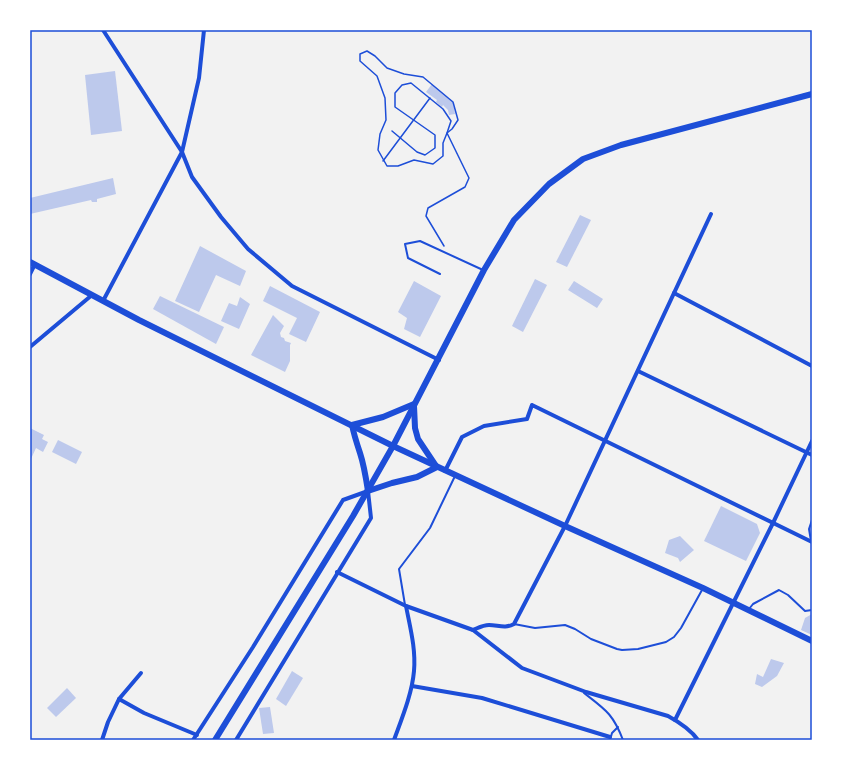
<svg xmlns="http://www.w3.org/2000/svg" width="842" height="770" viewBox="0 0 842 770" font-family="'PT Serif',serif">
  <rect width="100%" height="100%" fill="#f2f2f2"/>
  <!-- building -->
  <g fill="#bdc9ec">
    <polygon points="115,71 122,131 91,135 85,75"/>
    <polygon points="432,84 453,102 455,114 449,115 448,110 443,105 442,107 436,102 437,100 426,92"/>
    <polygon points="113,178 116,194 97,199 97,202 92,202 91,200 30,214 30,198"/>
    <polygon points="580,215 591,220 567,267 556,262"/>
    <polygon points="200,246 246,271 240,286 216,275 199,312 175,301"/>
    <polygon points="535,279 547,285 523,332 512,326"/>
    <polygon points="414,281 441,296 420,337 404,329 407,318 398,312"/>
    <polygon points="574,281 603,299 597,308 568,290"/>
    <polygon points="270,286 320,312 306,342 289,334 297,318 263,301"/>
    <polygon points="160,296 224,327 216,344 153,309"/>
    <polygon points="240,297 250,304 239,329 221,321 229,303 237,306"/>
    <polygon points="273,315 284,326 280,333 281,337 284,338 285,341 291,343 290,345 290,361 285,372 251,355"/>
    <polygon points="30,428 44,435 42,439 48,442 43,452 36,448 30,461"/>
    <polygon points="58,440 82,452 76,464 52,452"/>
    <polygon points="721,506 757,524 760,533 746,561 704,541"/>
    <polygon points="680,536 694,550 680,562 678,558 665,553 669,540"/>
    <polygon points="812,614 812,635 801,630 805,618"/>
    <polygon points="771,659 784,663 777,676 762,687 755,684 757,674 763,677"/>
    <polygon points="292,671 303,678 286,706 276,699"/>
    <polygon points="67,688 76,698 56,717 47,708"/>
    <polygon points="270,707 274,733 263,734 259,708"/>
  </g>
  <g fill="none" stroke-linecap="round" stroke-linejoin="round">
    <!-- path -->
    <g stroke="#1d4ed8" stroke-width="1.5">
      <polygon points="367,51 375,56 387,68 404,74 423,77 453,102 458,120 452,129 447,133 443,143 443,156 433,164 414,160 398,166 387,166 378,150 380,134 386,120 385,98 377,76 360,61 360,54"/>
      <polyline points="392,131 417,152 425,155 435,148 435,135 395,107 395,93 402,85 411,83 443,109 451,121 447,133 469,178 465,187 428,208 426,216 444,246"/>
      <polyline points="383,161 430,98"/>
    </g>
    <!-- service -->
    <g stroke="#1d4ed8" stroke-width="2">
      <polyline points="440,274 408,258 405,244 420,241 483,270"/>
      <polyline points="811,541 809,529 812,520"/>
      <polyline points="405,605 399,569 430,528 455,476"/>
      <polyline points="749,609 753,604 779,590 788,595 805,611 812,610"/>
      <polyline points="514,624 535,628 565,625 575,629 591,639 617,649 622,650 638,649 666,642 674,637 681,628 702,590"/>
      <path d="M584 693C606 710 613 714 623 740"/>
      <polyline points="610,740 612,733 618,727"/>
    </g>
    <!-- minor -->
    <g stroke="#1d4ed8" stroke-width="4">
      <polyline points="103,30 182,152 192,177 221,217 248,249 292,286 439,360"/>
      <polyline points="30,274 35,264"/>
      <polyline points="674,293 812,366"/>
      <polyline points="103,301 182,152 199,78 204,30"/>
      <polyline points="30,347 92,295"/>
      <polyline points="638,371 812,455"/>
      <polyline points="445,471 462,437 484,426 527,419 532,405 812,542"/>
      <path d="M337 572 406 606 473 630 522 668 586 692 668 716C679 722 691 730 698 740"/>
      <path d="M473 630C478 628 483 625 489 625 498 625 505 629 514 624L565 526 711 214"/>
      <polyline points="141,673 119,699 144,713 197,735"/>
      <polyline points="412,686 482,698 610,737"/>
      <polyline points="675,720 773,523 812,441"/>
      <polyline points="102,740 108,722 119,699"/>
      <polyline points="193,740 253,647 343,500 368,491 371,518 236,740"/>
      <path d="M394 740C402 718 412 694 414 671 416 649 410 627 406 606"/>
    </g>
    <!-- secondary -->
    <g stroke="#1d4ed8" stroke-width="6">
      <polyline points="30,262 139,320 393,446 565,526 703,588 812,641"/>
      <polyline points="414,406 415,428 418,439 436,466"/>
      <path d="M352 425C354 435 357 444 360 453 364 465 366 478 368 491"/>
      <polyline points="352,425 383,417 414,404"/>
      <polyline points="368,491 392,483 417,477 437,467"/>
      <polyline points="215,740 353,516 393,446 484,270 514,220 549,184 583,159 621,145 812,94"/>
    </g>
  </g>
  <!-- border -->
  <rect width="842" height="770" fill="none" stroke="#ffffff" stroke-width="62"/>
  <rect x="31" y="31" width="780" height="708" fill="none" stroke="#1d4ed8" stroke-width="1.5"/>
</svg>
